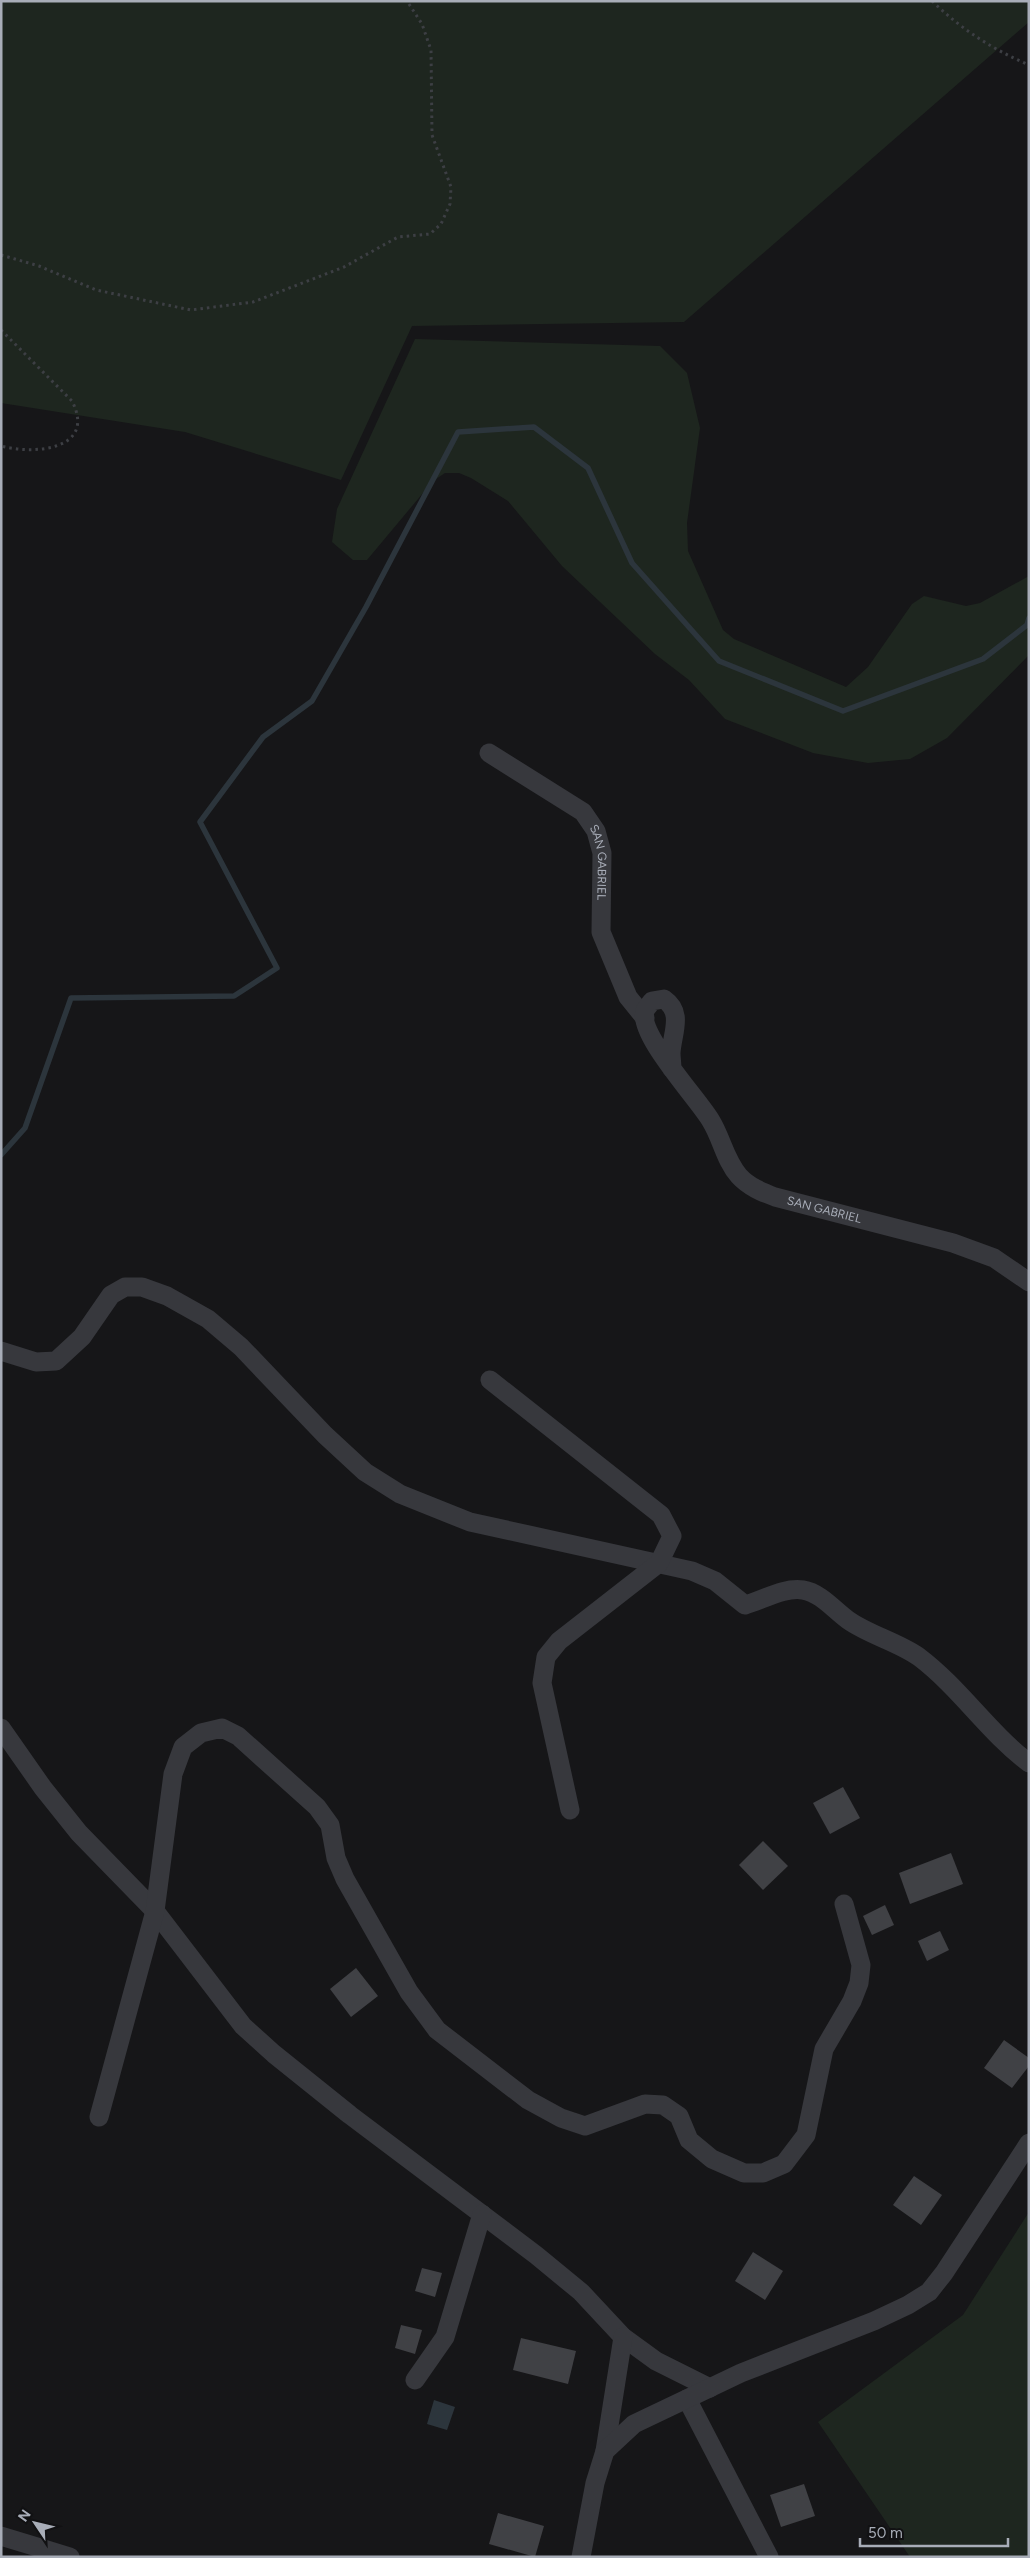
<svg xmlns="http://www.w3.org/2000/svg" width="1030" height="2558" viewBox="0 0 1030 2558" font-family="Figtree,sans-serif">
  <rect width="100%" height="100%" fill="#161618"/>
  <!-- green -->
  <g fill="#1e261f">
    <polygon points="1,1 1029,1 1029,22 684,322 412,326 341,480 185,432 1,403"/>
    <polygon points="415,339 660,346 687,373 700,428 687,523 688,551 723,630 734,639 846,687 868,667 912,604 924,596 966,606 980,603 1029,576 1029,655 947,738 910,759 868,763 813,753 725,719 689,680 655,654 562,566 508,501 471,478 459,473 445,473 433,481 367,560 353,560 332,542 337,509"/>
    <polygon points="1029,2212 1029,2557 910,2557 818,2422 963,2315"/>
  </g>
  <!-- water -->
  <polygon fill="#2c353c" points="434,2400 455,2407 447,2430 427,2424"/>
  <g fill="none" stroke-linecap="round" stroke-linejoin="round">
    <!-- stream -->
    <polyline stroke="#2c353c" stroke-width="5.5" points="1,1155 25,1128 71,998 234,996 277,968 200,822 263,737 312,701 366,607 458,432 534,427 588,468 632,563 719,661 843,711 983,659 1027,625 1029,618"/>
  </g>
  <!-- building -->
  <g fill="#404145">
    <polygon points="843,1787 860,1818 830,1834 813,1803"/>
    <polygon points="763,1841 788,1866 763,1890 739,1865"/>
    <polygon points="951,1853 963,1884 910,1904 899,1873"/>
    <polygon points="885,1905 894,1925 872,1935 863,1916"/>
    <polygon points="940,1931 949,1950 927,1961 918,1941"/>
    <polygon points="356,1968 378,1996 351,2017 330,1989"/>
    <polygon points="1004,2040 1029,2058 1029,2066 1012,2088 984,2068"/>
    <polygon points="914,2176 942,2195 921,2225 893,2205"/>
    <polygon points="753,2252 783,2271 765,2300 735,2281"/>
    <polygon points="422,2268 442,2273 435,2297 415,2291"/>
    <polygon points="401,2325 422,2330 415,2354 395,2348"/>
    <polygon points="521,2338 576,2351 568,2384 513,2370"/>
    <polygon points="804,2484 815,2516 781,2527 770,2495"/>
    <polygon points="498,2513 544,2526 535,2557 489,2544"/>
  </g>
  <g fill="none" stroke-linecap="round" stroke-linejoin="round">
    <!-- path -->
    <g stroke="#3d3f44" stroke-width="3" stroke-dasharray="2.5 4" stroke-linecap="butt">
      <path d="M932 1C961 29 992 49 1029 65"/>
      <polyline points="1,255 39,266 96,290 191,310 253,302 344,267 398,237 430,234 441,224 450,204 451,187 432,135 431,50 422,24 407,1"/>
      <path d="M1 330 72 401C97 450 34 455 1 446"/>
    </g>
    <!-- street -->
    <g stroke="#37383d" stroke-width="19">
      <path id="s1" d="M489 753 583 812 596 831 602 853 601 932 628 997 645 1018"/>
      <path id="s2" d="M672 1069C672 1064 671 1058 671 1053 672 1033 684 1013 664 999L652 1001C650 1004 646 1008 645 1011 637 1034 699 1100 711 1121 722 1139 725 1160 739 1176 749 1187 762 1192 775 1197L953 1243 994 1258 1029 1282"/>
      <path d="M1 1351 36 1362 56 1361 82 1337 111 1295 125 1287H142L167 1296 208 1319 241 1347 325 1435 365 1472 400 1494 470 1522 692 1571 715 1581 745 1605C763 1600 784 1587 803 1590 821 1593 834 1610 848 1620 869 1635 898 1642 919 1657 960 1688 988 1732 1029 1763"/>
      <polyline points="490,1380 661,1515 672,1536 659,1563 559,1641 546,1657 542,1683 570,1810"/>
      <polyline points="1,1728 43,1788 79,1833 155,1911 243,2026 274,2054 350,2115 536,2255 581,2292 623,2337 656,2361 710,2388"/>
      <polyline points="99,2117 155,1911 173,1774 183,1747 201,1733 222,1728 238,1736 317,1807 330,1825 336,1858 345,1879 409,1992 437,2030 528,2100 561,2118 585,2126 645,2104 663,2105 679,2116 689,2140 712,2159 744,2173 763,2173 784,2164 806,2135 824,2049 852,2001 859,1983 861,1965 844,1904"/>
      <polyline points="415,2380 445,2337 482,2214"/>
      <polyline points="687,2399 769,2557"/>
      <polyline points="605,2451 623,2337"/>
      <polyline points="1,2536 70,2557"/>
      <polyline points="581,2557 595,2483 605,2451 634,2424 741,2373 874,2321 908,2305 929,2292 944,2273 1029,2143"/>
    </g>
  </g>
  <g text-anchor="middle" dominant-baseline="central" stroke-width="4" stroke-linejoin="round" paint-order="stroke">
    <!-- street labels -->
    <g font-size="12" fill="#a8adb8" stroke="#111113">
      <text stroke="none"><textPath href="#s1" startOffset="166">SAN GABRIEL</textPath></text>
      <text stroke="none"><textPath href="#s2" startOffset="384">SAN GABRIEL</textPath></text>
    </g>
  </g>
  <!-- border -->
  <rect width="1030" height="2558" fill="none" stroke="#a8adb8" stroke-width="5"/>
  <!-- north arrow -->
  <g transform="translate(35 2523) rotate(305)" stroke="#111113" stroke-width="4" paint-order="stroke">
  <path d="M0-4L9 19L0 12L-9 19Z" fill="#a8adb8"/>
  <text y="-8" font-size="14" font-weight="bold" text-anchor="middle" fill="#a8adb8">N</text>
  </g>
  <!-- scale -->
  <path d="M860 2538v8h148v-8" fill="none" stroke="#a8adb8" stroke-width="2.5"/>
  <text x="868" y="2538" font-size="15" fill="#a8adb8" stroke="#111113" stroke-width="4" paint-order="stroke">50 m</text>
</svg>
